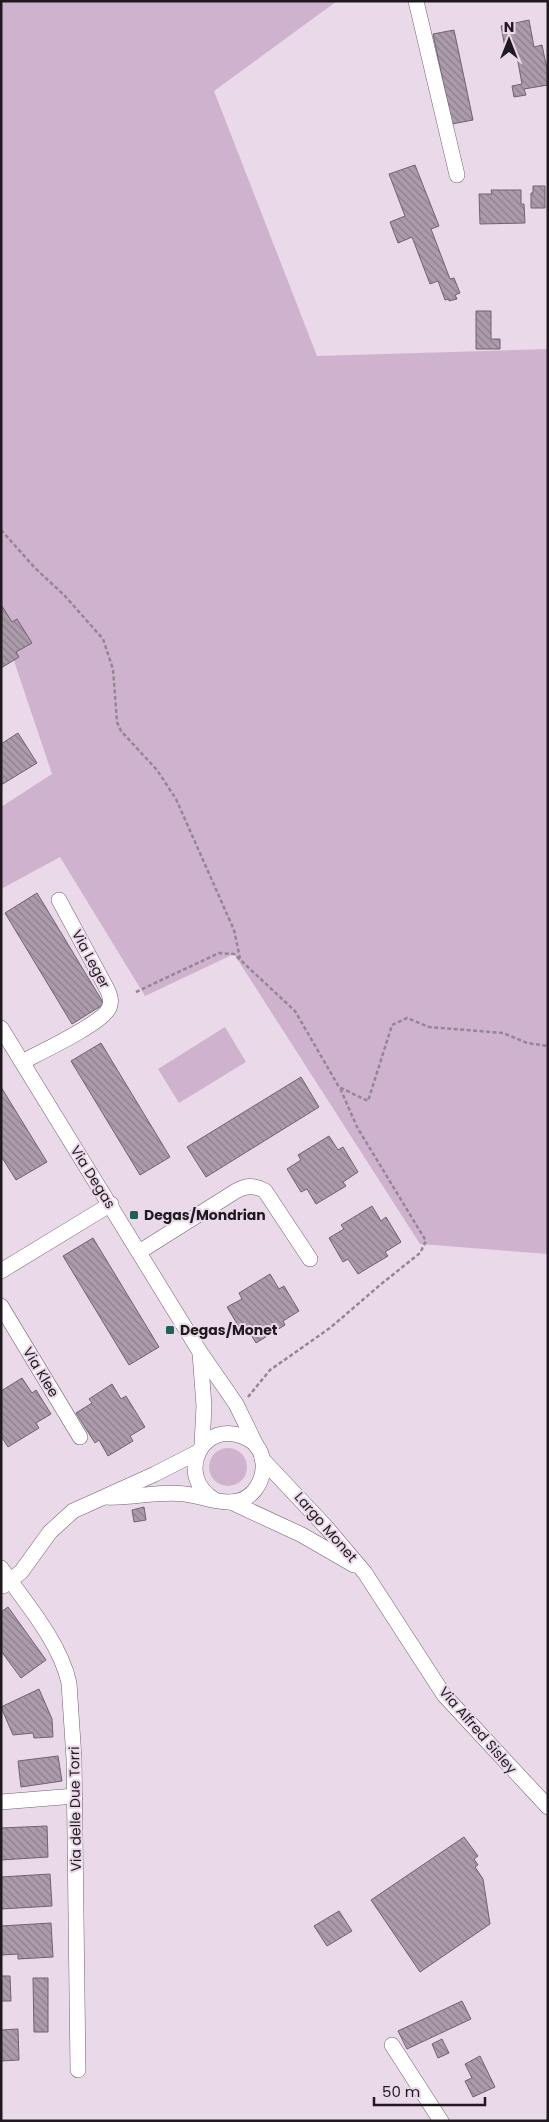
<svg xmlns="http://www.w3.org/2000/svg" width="549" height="2122" viewBox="0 0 549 2122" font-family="Poppins,sans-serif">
  <defs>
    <pattern id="building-back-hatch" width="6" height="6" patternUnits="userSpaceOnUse" patternTransform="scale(1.25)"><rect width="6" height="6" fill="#ac9cab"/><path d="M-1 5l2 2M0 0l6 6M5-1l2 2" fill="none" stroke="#8c7e8b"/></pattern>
  </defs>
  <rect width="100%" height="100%" fill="#ead9e9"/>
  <!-- green -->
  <g fill="#cfb3ce">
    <polygon points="1,1 337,1 214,91 317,356 548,349 548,1254 420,1244 234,954 145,996 60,857 1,889 1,807 52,774 1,622"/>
    <polygon points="225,1027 246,1062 179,1103 158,1069"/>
    <circle cx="228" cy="1467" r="19"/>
  </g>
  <!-- building -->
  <g fill="url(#building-back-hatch)" stroke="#716271">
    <polygon points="529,20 534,47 542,45 548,74 548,85 524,89 526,95 514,97 512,86 522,84 516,51 506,53 501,26"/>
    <polygon points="454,30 473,120 452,124 433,34"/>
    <polygon points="415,165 439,226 431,229 450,279 454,278 460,293 455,295 457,299 449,301 449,299 445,300 438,281 430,284 412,237 398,243 390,222 405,216 389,174"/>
    <polygon points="533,186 545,186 545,208 531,208 531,193 533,193"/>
    <polygon points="491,190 521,190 521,204 524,204 525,223 480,224 479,194 492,194"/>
    <polygon points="476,311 491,311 491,339 500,339 500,349 476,349"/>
    <polygon points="2,606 12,622 17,619 32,643 16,652 19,657 1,668"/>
    <polygon points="18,733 37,763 1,785 1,744"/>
    <polygon points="37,893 104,1004 72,1024 5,913"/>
    <polygon points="101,1043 170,1157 140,1175 71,1061"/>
    <polygon points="301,1077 319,1107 206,1177 187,1147"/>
    <polygon points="1,1087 47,1162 16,1180 1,1156"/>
    <polygon points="329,1136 338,1150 343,1147 358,1172 343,1182 346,1186 316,1204 307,1189 301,1192 287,1169 301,1160 298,1155"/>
    <polygon points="372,1206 381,1221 386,1217 401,1242 385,1252 388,1256 358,1274 348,1259 343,1262 329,1238 344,1229 341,1225"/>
    <polygon points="93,1238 159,1347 129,1365 63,1256"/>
    <polygon points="270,1274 279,1289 284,1286 299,1311 283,1321 285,1325 256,1343 247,1328 242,1332 227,1307 242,1299 239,1293"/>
    <polygon points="22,1378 32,1393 36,1390 51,1414 36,1423 39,1428 8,1447 1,1436 1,1391"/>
    <polygon points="112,1384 121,1399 126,1396 145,1427 130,1436 133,1441 108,1456 99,1440 95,1443 76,1413 92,1403 89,1399"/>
    <polygon points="144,1507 146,1520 134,1522 132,1510"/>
    <polygon points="8,1607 46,1660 21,1678 1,1651 1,1612"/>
    <polygon points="39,1689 52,1719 53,1737 34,1738 33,1733 13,1735 1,1707"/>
    <polygon points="58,1756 62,1781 21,1787 18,1761"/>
    <polygon points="47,1826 48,1857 1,1860 1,1828"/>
    <polygon points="464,1837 478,1856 474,1859 478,1865 475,1867 483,1879 490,1924 420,1972 371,1900"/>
    <polygon points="50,1874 52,1906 1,1909 1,1877"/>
    <polygon points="339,1911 352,1931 327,1946 314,1926"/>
    <polygon points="51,1923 53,1957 18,1959 18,1954 1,1955 1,1926"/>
    <polygon points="1,1976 10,1976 11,2001 1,2001"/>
    <polygon points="33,1978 48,1978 48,2032 34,2032"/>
    <polygon points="462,2001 471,2019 407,2049 398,2031"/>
    <polygon points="18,2029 19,2060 1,2061 1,2030"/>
    <polygon points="442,2039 449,2053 438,2058 432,2044"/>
    <polygon points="480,2056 495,2087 473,2097 465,2081 472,2078 465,2064"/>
  </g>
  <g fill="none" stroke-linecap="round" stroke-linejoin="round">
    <!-- minor casing -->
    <g stroke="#6f606f" stroke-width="16">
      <g id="minor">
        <polyline points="416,1 457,175"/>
        <polyline points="1,1028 200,1352 236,1404 257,1447"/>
        <path d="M22 1062C39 1053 103 1023 109 1008 112 1002 110 995 107 989L59 900"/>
        <path d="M139 1252 236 1191C246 1185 255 1185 265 1191L310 1259"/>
        <polyline points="1,1271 111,1204"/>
        <polyline points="1,1306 80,1437"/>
        <polyline points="200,1353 204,1406 202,1445"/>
        <polyline points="262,1459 326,1527 365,1573 444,1695 548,1807"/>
        <path d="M106 1497C132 1499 158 1490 185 1494 202 1496 221 1505 238 1501 264 1495 274 1453 248 1439 202 1415 174 1477 215 1500"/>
        <polyline points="231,1502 302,1535 354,1565"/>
        <path d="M1 1568C25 1602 60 1642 69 1683L74 1759 78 2070"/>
        <polyline points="3,1586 21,1572 50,1532 73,1511 155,1474 198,1452"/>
        <polyline points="1,1802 75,1796"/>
        <polyline points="392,2045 441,2121"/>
      </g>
    </g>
    <!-- path -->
    <g stroke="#948793" stroke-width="2.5" stroke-dasharray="4 2.5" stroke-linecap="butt">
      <polyline points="1,530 35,568 65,596 103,639 113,669 117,722 121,731 157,770 176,799 234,930 240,958"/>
      <polyline points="136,992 219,953 234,954 295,1011 339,1087 368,1101 392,1025 407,1018 429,1027 503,1033 527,1043 548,1046"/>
      <polyline points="248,1397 270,1370 330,1328 380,1285 420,1253 426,1241 357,1127 340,1088"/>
    </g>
    <!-- minor -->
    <use href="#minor" stroke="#fff" stroke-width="15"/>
  </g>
  <!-- markers -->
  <g fill="#1d6355" stroke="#ead9e9" stroke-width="2">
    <rect x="129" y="1210" width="10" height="10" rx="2.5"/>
    <rect x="165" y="1325" width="10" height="10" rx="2.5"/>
  </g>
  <g text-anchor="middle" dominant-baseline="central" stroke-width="4" stroke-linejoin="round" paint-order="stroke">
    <!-- street labels -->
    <g font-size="14" fill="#201a20" stroke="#ead9e9">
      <text transform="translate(91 959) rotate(62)">Via Leger</text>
      <text transform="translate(93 1177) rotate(58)">Via Degas</text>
      <text transform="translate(41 1372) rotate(59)">Via Klee</text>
      <text transform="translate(326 1527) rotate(49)">Largo Monet</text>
      <text transform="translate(478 1730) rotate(49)">Via Alfred Sisley</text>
      <text transform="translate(75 1809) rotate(-91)">Via delle Due Torri</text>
    </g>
    <!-- poi labels -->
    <g font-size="14" font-weight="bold" fill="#201a20" stroke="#ead9e9" text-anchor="start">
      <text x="144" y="1215">Degas/Mondrian</text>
      <text x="180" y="1330">Degas/Monet</text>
    </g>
  </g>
  <!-- border -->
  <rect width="549" height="2122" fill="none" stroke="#201a20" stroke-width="5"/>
  <!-- north arrow -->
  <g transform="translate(509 40)" stroke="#ead9e9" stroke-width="4" paint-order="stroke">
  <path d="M0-4L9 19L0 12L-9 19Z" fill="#201a20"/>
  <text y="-8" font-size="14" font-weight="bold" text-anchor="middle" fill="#201a20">N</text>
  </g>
  <!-- scale -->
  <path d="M374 2097v8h111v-8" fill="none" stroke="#201a20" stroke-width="2.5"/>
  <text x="382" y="2097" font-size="15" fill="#201a20" stroke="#ead9e9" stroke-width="4" paint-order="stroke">50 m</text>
</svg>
